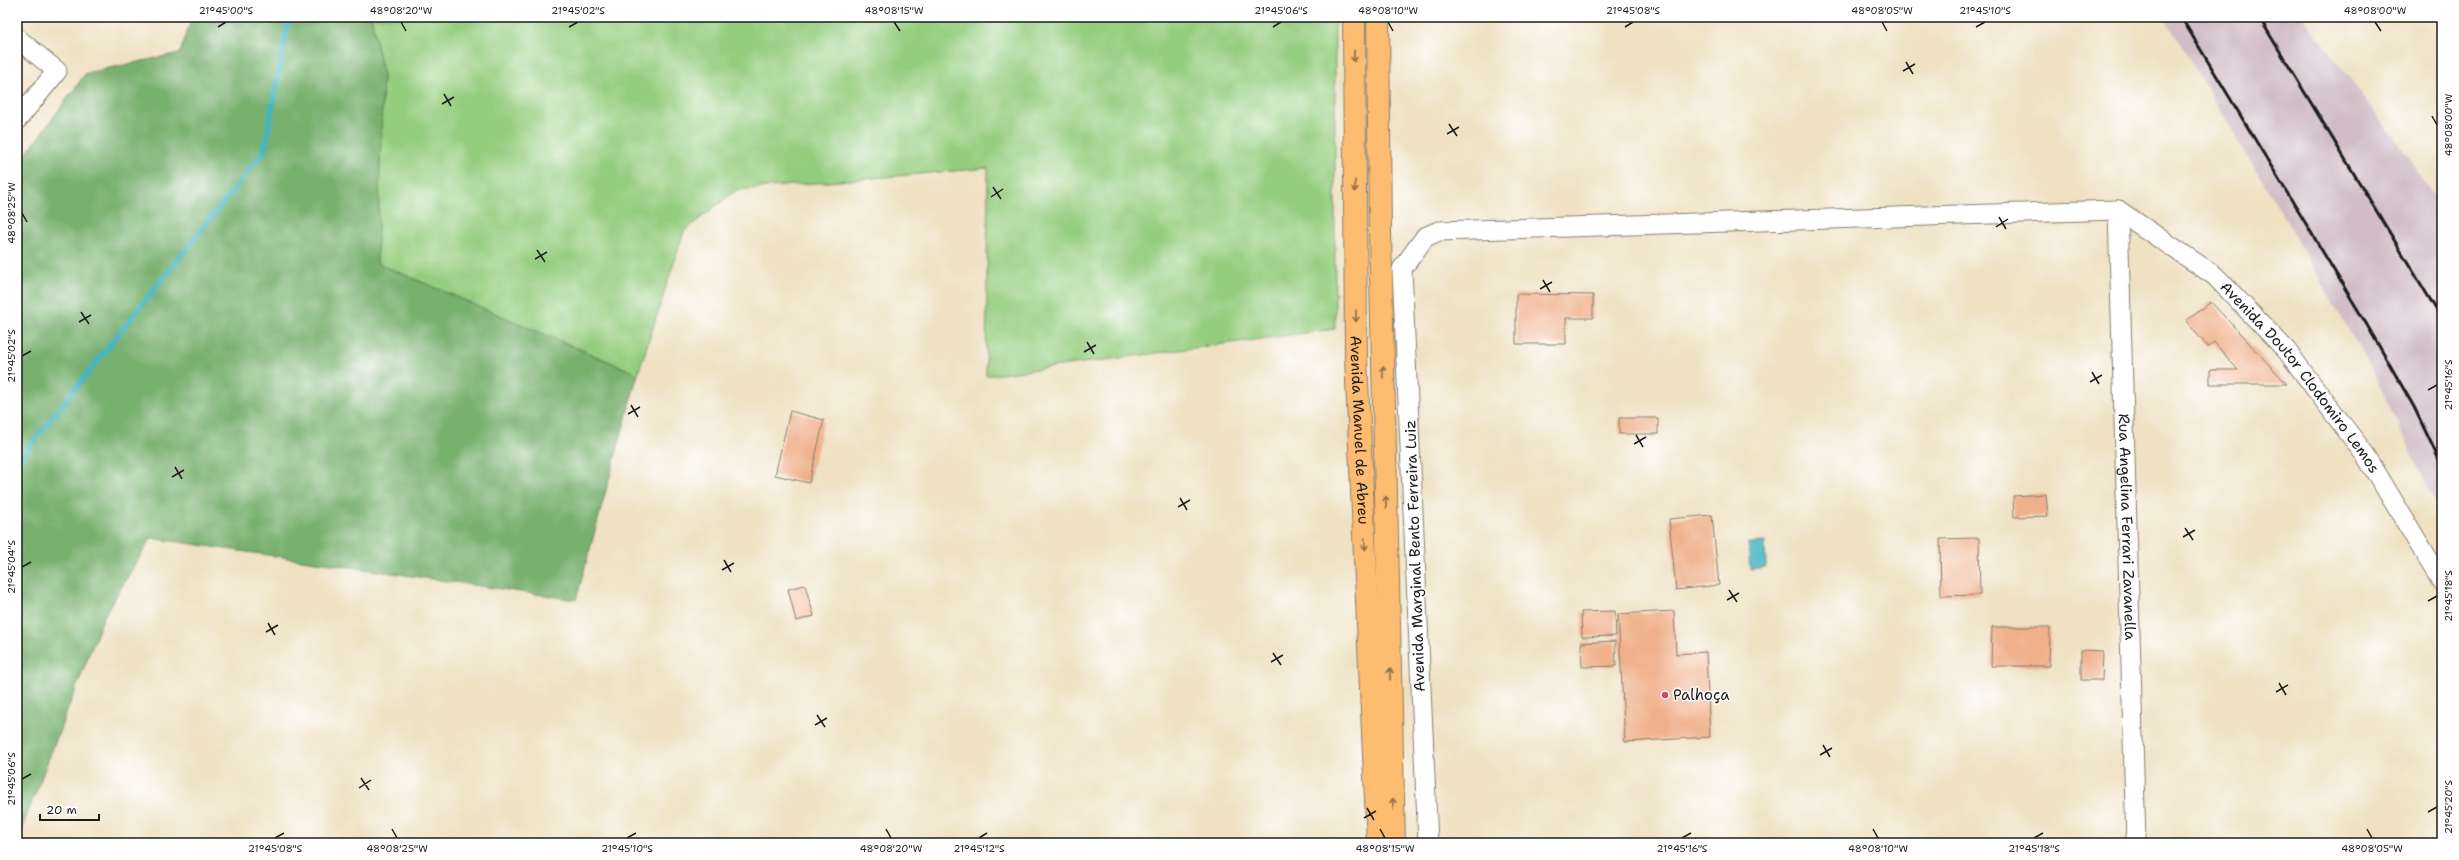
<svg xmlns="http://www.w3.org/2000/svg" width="2459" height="860" viewBox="0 0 2459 860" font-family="'Shantell Sans',sans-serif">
  <rect width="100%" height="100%" fill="#fff"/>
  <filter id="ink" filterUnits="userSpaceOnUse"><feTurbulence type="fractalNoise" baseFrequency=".025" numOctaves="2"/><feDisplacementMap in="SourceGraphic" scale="8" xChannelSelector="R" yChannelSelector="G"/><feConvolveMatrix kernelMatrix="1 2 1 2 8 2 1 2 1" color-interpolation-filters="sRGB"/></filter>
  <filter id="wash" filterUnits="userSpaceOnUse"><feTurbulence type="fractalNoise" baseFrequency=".012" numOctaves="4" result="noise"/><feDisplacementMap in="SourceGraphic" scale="16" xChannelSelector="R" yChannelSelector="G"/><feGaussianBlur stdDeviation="0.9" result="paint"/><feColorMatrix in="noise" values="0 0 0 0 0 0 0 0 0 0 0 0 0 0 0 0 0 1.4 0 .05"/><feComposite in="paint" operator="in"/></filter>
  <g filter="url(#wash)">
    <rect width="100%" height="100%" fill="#efe1c2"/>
    <!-- industrial -->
    <polygon fill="#d2bdc7" points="2164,17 2303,17 2406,153 2442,208 2442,517 2377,380 2289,225"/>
    <!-- green -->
    <polygon fill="#95cd7f" stroke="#58744e" points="371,17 1335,17 1335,329 986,376 988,168 736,190 684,231 638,374 376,263 383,73"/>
    <!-- forest -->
    <polygon fill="#78b06e" stroke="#4a6645" points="192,17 371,17 383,73 377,263 638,374 576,600 151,538 104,616 17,841 17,166 86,73 180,53"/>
    <!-- water -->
    <polygon fill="#46b5bf" stroke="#31686e" points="1765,542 1766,567 1750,569 1748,543"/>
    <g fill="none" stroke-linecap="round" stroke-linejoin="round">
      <!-- stream -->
      <polyline stroke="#46b5bf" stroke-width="6" points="17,462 264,151 289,17"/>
    </g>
    <g id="blocks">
      <!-- building -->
      <g fill="#f0b08b">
        <polygon points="1516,294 1593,295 1593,318 1566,318 1566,344 1516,344"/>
        <polygon points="2211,302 2287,384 2210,384 2210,370 2238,370 2214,342 2208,347 2186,321"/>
        <polygon points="790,411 824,420 809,483 775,475"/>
        <rect x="1619" y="418" width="39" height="16"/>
        <polygon points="2046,494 2048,516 2014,517 2013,496"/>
        <polygon points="1712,515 1719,585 1676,590 1669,519"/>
        <polygon points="1979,538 1980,595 1941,596 1940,539"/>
        <polygon points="805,585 814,616 796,621 788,589"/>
        <polygon points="1615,611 1616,636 1582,637 1581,612"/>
        <polygon points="1674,611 1676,654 1706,652 1710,737 1625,742 1618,614"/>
        <polygon points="1992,627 2050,627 2049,666 1991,666"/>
        <polygon points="1615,641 1616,666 1582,667 1581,643"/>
        <polygon points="2081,650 2103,651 2102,680 2081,680"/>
      </g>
    </g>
  </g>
  <g filter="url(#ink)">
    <use href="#blocks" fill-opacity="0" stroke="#867e6f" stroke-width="1"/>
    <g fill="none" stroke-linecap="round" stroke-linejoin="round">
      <!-- minor casing -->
      <g stroke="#867e6f" stroke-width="21">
        <g id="minor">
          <polyline points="17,38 57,71 17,120"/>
          <path id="s1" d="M2118 210 2136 843"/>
          <path id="s2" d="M2118 210 2215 276 2287 351 2366 456 2442 582"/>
          <polyline points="1428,843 1402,269 1425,237 1439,231 2118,210"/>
        </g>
      </g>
      <!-- major casing -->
      <g stroke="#867e6f" stroke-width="24">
        <g id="major">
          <path id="s3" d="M1354 17 1356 358 1378 843"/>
          <polyline points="1378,17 1380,233 1394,843"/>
        </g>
      </g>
      <!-- minor -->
      <use href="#minor" stroke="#fff" stroke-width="19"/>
      <!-- major -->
      <use href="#major" stroke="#fdbc70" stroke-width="22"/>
      <!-- rail -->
      <g stroke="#1c1c1c" stroke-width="3">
        <polyline points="2181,17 2367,325 2414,407 2442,466"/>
        <polyline points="2259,17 2442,319"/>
      </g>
    </g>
    <!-- one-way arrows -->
    <defs><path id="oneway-shaft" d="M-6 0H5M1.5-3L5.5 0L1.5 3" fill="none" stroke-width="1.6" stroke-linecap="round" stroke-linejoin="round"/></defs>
    <g stroke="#8c6c46">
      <use href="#oneway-shaft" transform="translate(1354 56) rotate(90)"/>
      <use href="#oneway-shaft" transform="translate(1355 186) rotate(90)"/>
      <use href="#oneway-shaft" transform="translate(1356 316) rotate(90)"/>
      <use href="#oneway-shaft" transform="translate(1383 372) rotate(-91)"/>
      <use href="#oneway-shaft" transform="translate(1386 502) rotate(-91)"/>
      <use href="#oneway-shaft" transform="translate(1365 544) rotate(87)"/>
      <use href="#oneway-shaft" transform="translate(1390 674) rotate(-91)"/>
      <use href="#oneway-shaft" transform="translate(1393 804) rotate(-91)"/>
    </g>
  </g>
  <!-- ticks -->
  <path fill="none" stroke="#1c1c1c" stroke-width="1.5" d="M401 22 406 31M894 22 900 31M1388 22 1393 31M1882 22 1887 31M2375 22 2381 31M218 27 226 22M569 27 578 22M1273 27 1281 22M1625 27 1633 22M1976 27 1985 22M1906 62 1913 74M1903 71 1915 64M444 94 451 106M442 104 454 97M2432 116 2437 125M1449 124 1457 136M1447 134 1459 127M993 187 1001 199M991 197 1003 189M22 213 27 222M1999 217 2006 229M1996 227 2008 219M537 250 545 262M535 259 547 252M1543 280 1550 292M1540 289 1552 282M81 312 89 324M79 322 91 315M1087 342 1094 354M1084 352 1096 345M22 356 31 351M2092 372 2099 384M2090 382 2102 375M2428 390 2437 385M631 405 638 417M628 414 640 407M1636 435 1643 447M1634 444 1646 437M175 467 182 479M172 477 184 470M1180 498 1187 510M1178 507 1190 500M2185 528 2193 540M2183 537 2195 530M724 560 731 572M22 567 31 562M722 570 734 563M1729 590 1737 602M1727 600 1739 593M2428 601 2437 596M268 623 275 635M266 632 278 625M1273 653 1281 665M1271 662 1283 655M2279 683 2286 695M2276 692 2288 685M817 715 825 727M815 725 827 718M1823 745 1830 757M1820 755 1832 748M361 778 369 790M22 779 31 774M359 788 371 780M1367 808 1374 820M2428 812 2437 807M1364 818 1376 811M392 829 397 838M886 829 891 838M1380 829 1385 838M1873 829 1878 838M2367 829 2372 838M275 838 284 833M627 838 636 833M979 838 987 833M1682 838 1691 833M2034 838 2043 833"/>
  <!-- markers -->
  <circle fill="#d1495b" stroke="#fff" stroke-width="1.5" cx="1665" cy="695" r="4"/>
  <g text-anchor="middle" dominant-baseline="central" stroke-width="3" stroke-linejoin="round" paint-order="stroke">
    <!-- street labels -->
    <g font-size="15" fill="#1c1c1c" stroke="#fff">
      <text stroke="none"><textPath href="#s2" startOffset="250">Avenida Doutor Clodomiro Lemos</textPath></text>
      <text stroke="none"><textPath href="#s3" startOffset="413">Avenida Manuel de Abreu</textPath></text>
      <text stroke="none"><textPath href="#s1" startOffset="317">Rua Angelina Ferrari Zavanella</textPath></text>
      <text transform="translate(1415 556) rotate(-92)">Avenida Marginal Bento Ferreira Luiz</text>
    </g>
    <!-- poi labels -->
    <g font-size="15" fill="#1c1c1c" stroke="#fff" text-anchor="start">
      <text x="1673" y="695">Palhoça</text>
    </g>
  </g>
  <!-- margin -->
  <rect width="2459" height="860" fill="none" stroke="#fff" stroke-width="44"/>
  <!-- scale -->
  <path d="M40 814v6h59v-6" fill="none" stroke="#1c1c1c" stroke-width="2"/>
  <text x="46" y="814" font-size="12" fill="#1c1c1c" stroke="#ffffff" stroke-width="3" paint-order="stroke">20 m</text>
  <rect x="22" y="22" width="2415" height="816" fill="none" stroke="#1c1c1c" stroke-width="1.5"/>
  <g font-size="10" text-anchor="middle" fill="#1c1c1c">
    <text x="226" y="14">21°45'00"S</text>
    <text x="401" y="14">48°08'20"W</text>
    <text x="578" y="14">21°45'02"S</text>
    <text x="894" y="14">48°08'15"W</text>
    <text x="1281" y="14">21°45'06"S</text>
    <text x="1388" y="14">48°08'10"W</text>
    <text x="1633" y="14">21°45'08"S</text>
    <text x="1882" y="14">48°08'05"W</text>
    <text x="1985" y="14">21°45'10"S</text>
    <text x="2375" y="14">48°08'00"W</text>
    <text transform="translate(2448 125) rotate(-90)" y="4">48°08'00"W</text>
    <text transform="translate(11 213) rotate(-90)" y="4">48°08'25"W</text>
    <text transform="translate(11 356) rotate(-90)" y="4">21°45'02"S</text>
    <text transform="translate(2448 385) rotate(-90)" y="4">21°45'16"S</text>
    <text transform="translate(11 567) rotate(-90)" y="4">21°45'04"S</text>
    <text transform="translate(2448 596) rotate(-90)" y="4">21°45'18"S</text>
    <text transform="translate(11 779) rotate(-90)" y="4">21°45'06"S</text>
    <text transform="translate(2448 807) rotate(-90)" y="4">21°45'20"S</text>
    <text x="275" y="852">21°45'08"S</text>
    <text x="397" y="852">48°08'25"W</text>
    <text x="627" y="852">21°45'10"S</text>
    <text x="891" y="852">48°08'20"W</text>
    <text x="979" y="852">21°45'12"S</text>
    <text x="1385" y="852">48°08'15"W</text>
    <text x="1682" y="852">21°45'16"S</text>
    <text x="1878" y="852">48°08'10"W</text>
    <text x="2034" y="852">21°45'18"S</text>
    <text x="2372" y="852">48°08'05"W</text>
  </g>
</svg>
